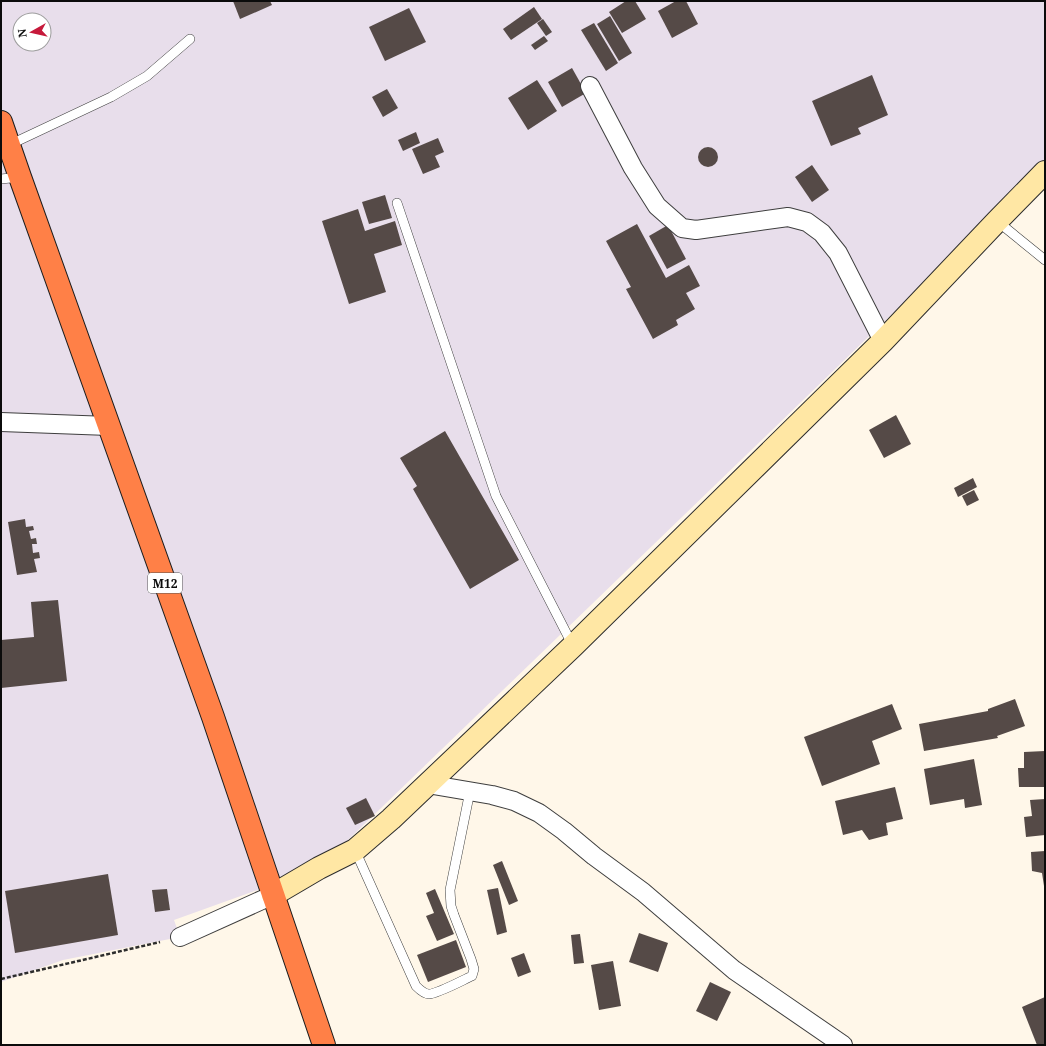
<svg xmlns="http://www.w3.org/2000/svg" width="1046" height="1046" viewBox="0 0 1046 1046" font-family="'Noto Serif',serif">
  <rect width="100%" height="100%" fill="#fff7e9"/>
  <!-- industrial -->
  <path fill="#e8deeb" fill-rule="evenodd" d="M1 1H1045V166L319 868 174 920 180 937 63 960 1 982ZM20 20H44V44H20Z"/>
  <!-- building -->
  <g fill="#554a47">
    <polygon points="233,1 270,1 272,5 240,19"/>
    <polygon points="626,1 635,1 646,19 622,33 609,12"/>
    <polygon points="676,1 686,1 698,24 672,38 658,11"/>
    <polygon points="534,7 542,19 511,40 503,29"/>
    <polygon points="409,8 426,42 385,61 369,27"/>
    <polygon points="610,16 632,53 619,61 597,24"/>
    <polygon points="543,19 552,32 546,36 537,23"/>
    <polygon points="594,23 618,63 606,71 581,30"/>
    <polygon points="544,36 548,41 535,50 531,45"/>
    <polygon points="572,68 586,93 562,107 548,82"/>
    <polygon points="872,75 888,115 858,128 861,134 831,146 812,101"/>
    <polygon points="537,80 557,111 528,130 508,98"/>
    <polygon points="387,89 398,108 383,117 372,97"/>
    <polygon points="416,132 420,143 403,151 398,140"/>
    <polygon points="438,138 444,152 435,156 440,167 423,174 412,149"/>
    <circle cx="708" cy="157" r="10"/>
    <polygon points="812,165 829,190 812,202 795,177"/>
    <polygon points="385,195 392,218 369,224 362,202"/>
    <polygon points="358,209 365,231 395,221 402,245 374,254 386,292 349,304 322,221"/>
    <polygon points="637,224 666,278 689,265 700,286 686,293 695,309 676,320 678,325 653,339 626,289 631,287 606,241"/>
    <polygon points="668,225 686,259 667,269 649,236"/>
    <polygon points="896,415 911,444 884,458 869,430"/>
    <polygon points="445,431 519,560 470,589 413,489 417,486 400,458"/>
    <polygon points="973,478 977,487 958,497 954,488"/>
    <polygon points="974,490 979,500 967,506 962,496"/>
    <polygon points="25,519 26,527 33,526 34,530 29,531 31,539 36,538 37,544 32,544 33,553 39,552 40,558 34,559 37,572 17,575 8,522"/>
    <polygon points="58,600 67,681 1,688 1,640 34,637 31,602"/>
    <polygon points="1015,699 1025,726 997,736 998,738 924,751 919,724 988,711 988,709"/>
    <polygon points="892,704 902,729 872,741 880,764 822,786 804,737"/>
    <polygon points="1045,751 1045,787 1019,787 1018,768 1024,768 1024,752"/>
    <polygon points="974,759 982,805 965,808 964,799 930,805 924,769"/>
    <polygon points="895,787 903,819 886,823 888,835 869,840 862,830 843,835 835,801"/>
    <polygon points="366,798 375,816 355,825 346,808"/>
    <polygon points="1045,799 1045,835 1026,837 1024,817 1032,816 1030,800"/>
    <polygon points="1045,851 1045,886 1044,886 1042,873 1032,871 1031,852"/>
    <polygon points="502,861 518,901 509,905 493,865"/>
    <polygon points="108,874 118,935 15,953 5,891"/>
    <polygon points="498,888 507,932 497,935 487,890"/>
    <polygon points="167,889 170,910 155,912 152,890"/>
    <polygon points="435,889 454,934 437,941 426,916 434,913 426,893"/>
    <polygon points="639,933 668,943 658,972 629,962"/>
    <polygon points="580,934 584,963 574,964 571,935"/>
    <polygon points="456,940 466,967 428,982 417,955"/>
    <polygon points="524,953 531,972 518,977 511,958"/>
    <polygon points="613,961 621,1006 599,1010 591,965"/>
    <polygon points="710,982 731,992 717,1021 696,1011"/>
    <polygon points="1045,997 1045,1045 1037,1045 1022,1007"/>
  </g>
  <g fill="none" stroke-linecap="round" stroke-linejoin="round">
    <!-- lane casing -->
    <g stroke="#3e3e3e" stroke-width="10">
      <g id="lane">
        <polyline points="9,145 111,97 147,76 190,39"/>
        <polyline points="1,179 20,177"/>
        <polyline points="397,203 496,496 573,646"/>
        <polyline points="997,221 1045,260"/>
        <path d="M355 850 416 986C419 989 424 994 429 994 437 994 463 980 472 976L474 969 471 959 454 915 451 906 450 890 470 791"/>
      </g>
    </g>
    <!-- street casing -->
    <g stroke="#3e3e3e" stroke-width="20">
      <g id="street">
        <polyline points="590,86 633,168 657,206 682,228 696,230 788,217 807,222 822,233 838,253 883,341"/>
        <polyline points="1,422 109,426"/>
        <polyline points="427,784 492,795 514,801 539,813 564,831 594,856 643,892 734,970 843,1045"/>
        <polyline points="180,937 273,895"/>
      </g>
    </g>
    <!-- secondary casing -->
    <g stroke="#2d2d2d" stroke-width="24">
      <polyline id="secondary" points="273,895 319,868 355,850 391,819 573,646 883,341 997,221 1045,172"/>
    </g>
    <!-- highway casing -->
    <g stroke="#1c1c1c" stroke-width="24">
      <polyline id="highway" points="1,122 20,177 213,717 324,1045"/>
    </g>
    <!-- path -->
    <polyline stroke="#2d2d2d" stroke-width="2.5" stroke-dasharray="4 2" stroke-linecap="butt" points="1,979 160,942"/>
    <!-- lane -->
    <use href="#lane" stroke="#fff" stroke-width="9"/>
    <!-- street -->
    <use href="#street" stroke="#fff" stroke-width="18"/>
    <!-- secondary -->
    <use href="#secondary" stroke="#ffe7a4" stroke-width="22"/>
    <!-- highway -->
    <use href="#highway" stroke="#ff8047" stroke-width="22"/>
  </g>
  <g text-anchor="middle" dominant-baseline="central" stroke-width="4" stroke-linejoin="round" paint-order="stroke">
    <!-- shield labels -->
    <rect fill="#fff" stroke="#545454" stroke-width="1" x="148" y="573" width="34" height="20" rx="3"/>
    <g font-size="12" font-weight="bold" fill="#0b0b0b">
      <text x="165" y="583">M12</text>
    </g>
  </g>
  <!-- border -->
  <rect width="1046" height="1046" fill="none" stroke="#0b0b0b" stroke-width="4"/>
  <!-- north arrow -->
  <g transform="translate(32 32) rotate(262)"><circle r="19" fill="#ffffff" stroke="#9d9d9d"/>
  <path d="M0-3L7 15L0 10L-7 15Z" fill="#c6193b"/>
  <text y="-6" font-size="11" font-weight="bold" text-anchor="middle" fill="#0b0b0b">N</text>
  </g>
</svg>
